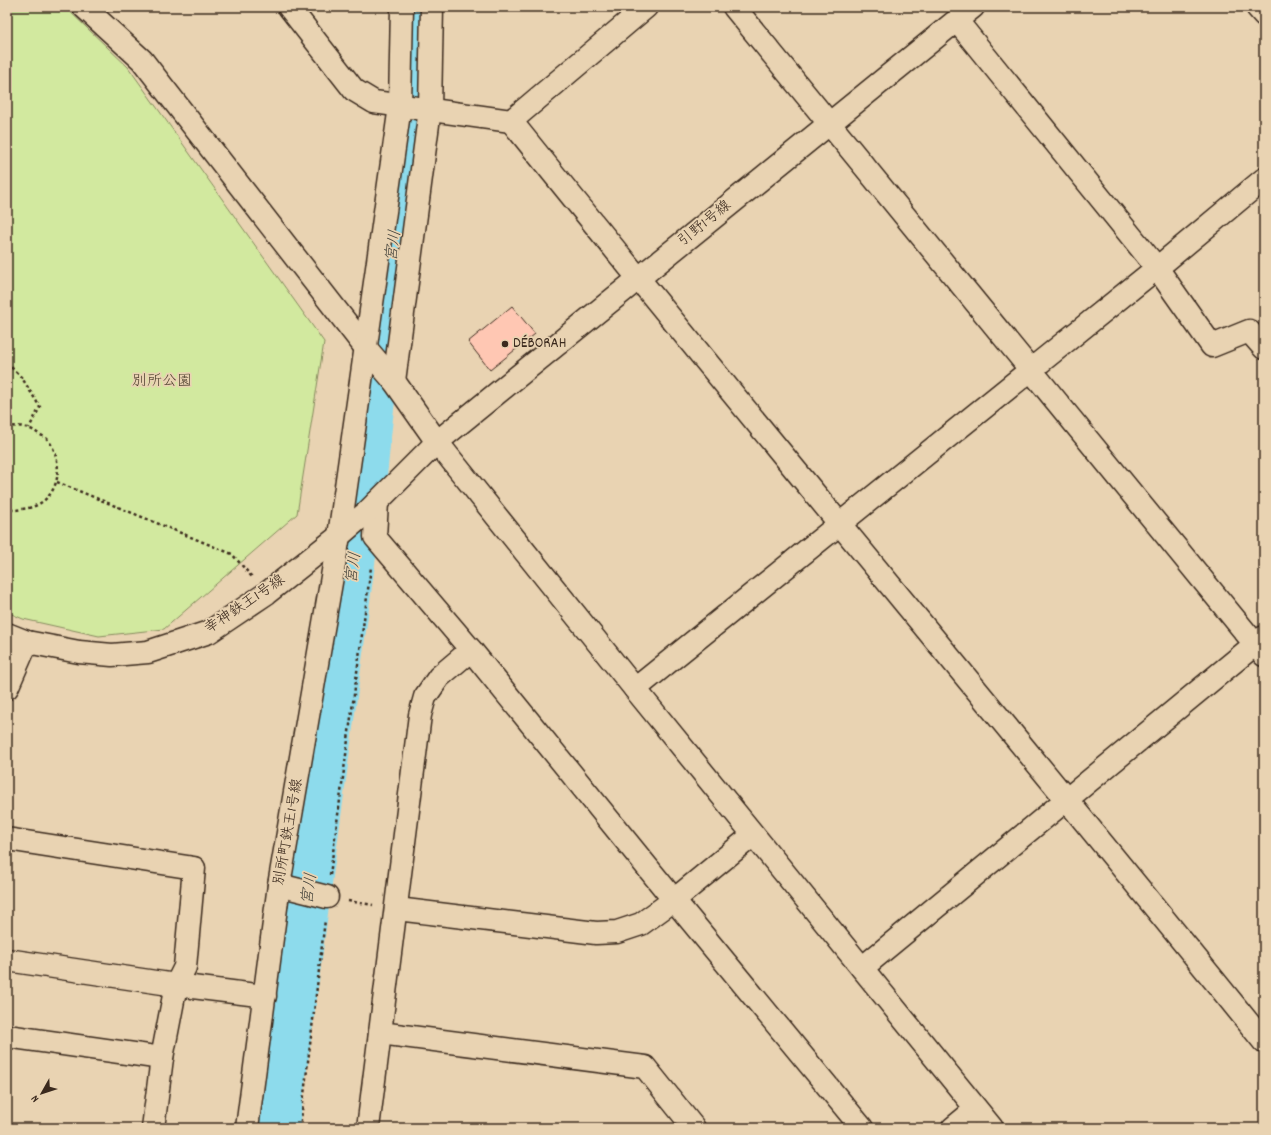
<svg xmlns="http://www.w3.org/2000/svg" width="1271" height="1135" viewBox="0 0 1271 1135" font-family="Dekko,'Klee One',sans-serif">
  <rect width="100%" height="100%" fill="#e9d3b2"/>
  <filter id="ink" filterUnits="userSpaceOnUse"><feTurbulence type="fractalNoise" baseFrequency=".025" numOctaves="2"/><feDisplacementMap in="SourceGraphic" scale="8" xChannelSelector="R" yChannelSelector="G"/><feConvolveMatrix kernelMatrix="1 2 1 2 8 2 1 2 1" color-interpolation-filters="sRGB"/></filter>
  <g filter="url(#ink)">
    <!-- green -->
    <polygon fill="#d2e99f" stroke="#868a5e" points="7,7 65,7 128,67 324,342 297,514 164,629 99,636 23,619 7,612"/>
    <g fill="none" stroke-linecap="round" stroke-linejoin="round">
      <!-- river -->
      <path stroke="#8ddbec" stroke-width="42" d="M278 1128 367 466C376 369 390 272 403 175 410 119 420 64 422 7"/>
    </g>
    <!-- building -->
    <polygon fill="#ffc7b3" stroke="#3b2a1e" points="512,306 535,334 490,370 468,342"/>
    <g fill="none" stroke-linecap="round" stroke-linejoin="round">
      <!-- minor casing -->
      <g stroke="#3b2a1e" stroke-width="25">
        <g id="minor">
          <polyline points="84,7 142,60 365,347"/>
          <polyline points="289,7 354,90 374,102 511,121 646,7"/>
          <polyline points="734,7 1264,655"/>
          <polyline points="957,21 1157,268 1212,346 1249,331 1264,348"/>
          <path d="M511 121C759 430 1015 733 1264 1042"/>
          <polyline points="394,381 430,109 432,7"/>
          <polyline points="377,502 375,537 471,650 674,900 862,1128"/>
          <polyline points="339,536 400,106 402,7"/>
          <polyline points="7,688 27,642"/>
          <polyline points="635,689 1157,268 1264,179"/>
          <polyline points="7,839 194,868 185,967 176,985 265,996"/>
          <polyline points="279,885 327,897"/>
          <polyline points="397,909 596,933 617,932 641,924 674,900 753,835"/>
          <polyline points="7,960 176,985 162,1058 153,1128"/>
          <polyline points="862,968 1264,637"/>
          <polyline points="380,1033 645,1067 694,1128"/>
          <polyline points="7,1036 162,1058"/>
          <polyline points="368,1128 420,715 425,697 439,677 471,650"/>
          <polyline points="953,1128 976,1109"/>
        </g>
      </g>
      <!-- tertiary casing -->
      <g stroke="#3b2a1e" stroke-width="25">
        <g id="tertiary">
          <polyline points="1257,7 1264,15"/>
          <polyline points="365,347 394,381 437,442 635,689 992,1128"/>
          <polyline points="7,634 27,642 79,652 112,655 148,652 209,632 267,593 339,536 368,511 437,442 973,7"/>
          <polyline points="247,1128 279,885 339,536"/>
        </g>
      </g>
      <!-- path -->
      <g stroke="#3b2a1e" stroke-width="2.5" stroke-dasharray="3 3" stroke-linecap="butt">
        <polyline points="7,363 22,378 40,407 29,428"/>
        <path d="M7 428C16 424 29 427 36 432 40 435 46 437 49 441 67 468 57 506 22 509 17 510 12 511 7 508"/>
        <polyline points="57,482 232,554 252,577"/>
        <polyline points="330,875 371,567"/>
        <polyline points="348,901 373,905"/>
        <polyline points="300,1128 325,920"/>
      </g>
      <!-- minor -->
      <use href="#minor" stroke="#e9d3b2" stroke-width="22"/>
      <!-- tertiary -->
      <use href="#tertiary" stroke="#e9d3b2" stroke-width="22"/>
    </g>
  </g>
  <!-- markers -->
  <circle fill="#3b2a1e" stroke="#e9d3b2" stroke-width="1.5" cx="505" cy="344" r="4"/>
  <g text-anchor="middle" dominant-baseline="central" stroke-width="3.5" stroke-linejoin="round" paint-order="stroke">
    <!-- street labels -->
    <g font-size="15" fill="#3b2a1e" stroke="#e9d3b2">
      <text transform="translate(705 224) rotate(-39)">引野1号線</text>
      <text transform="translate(245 605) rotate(-34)">幸神鉄王1号線</text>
      <text transform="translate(289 832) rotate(-80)">別所町鉄王1号線</text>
    </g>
    <!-- poi labels -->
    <g font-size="15" fill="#3b2a1e" stroke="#e9d3b2" text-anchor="start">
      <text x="513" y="344">DÉBORAH</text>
    </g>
    <!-- park labels -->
    <g font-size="15" fill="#4a3d2b" stroke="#e9d3b2">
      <text x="162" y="382">別所公園</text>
    </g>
    <!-- water labels -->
    <g font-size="16" font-style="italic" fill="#47453d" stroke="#e9d3b2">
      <text transform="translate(394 246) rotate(-82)">宮川</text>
      <text transform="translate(354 568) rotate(-82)">宮川</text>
      <text transform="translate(310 889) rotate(-82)">宮川</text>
    </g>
  </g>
  <!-- margin -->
  <rect width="1271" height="1135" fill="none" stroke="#e9d3b2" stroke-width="24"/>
  <rect x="12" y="12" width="1247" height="1111" fill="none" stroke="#3b2a1e" stroke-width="1.5" filter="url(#ink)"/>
  <!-- north arrow -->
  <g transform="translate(42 1093) rotate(231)" stroke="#e9d3b2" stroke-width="3" paint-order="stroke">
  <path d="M0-3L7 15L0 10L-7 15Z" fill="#3b2a1e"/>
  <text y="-6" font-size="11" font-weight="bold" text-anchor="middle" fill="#3b2a1e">N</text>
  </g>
</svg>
